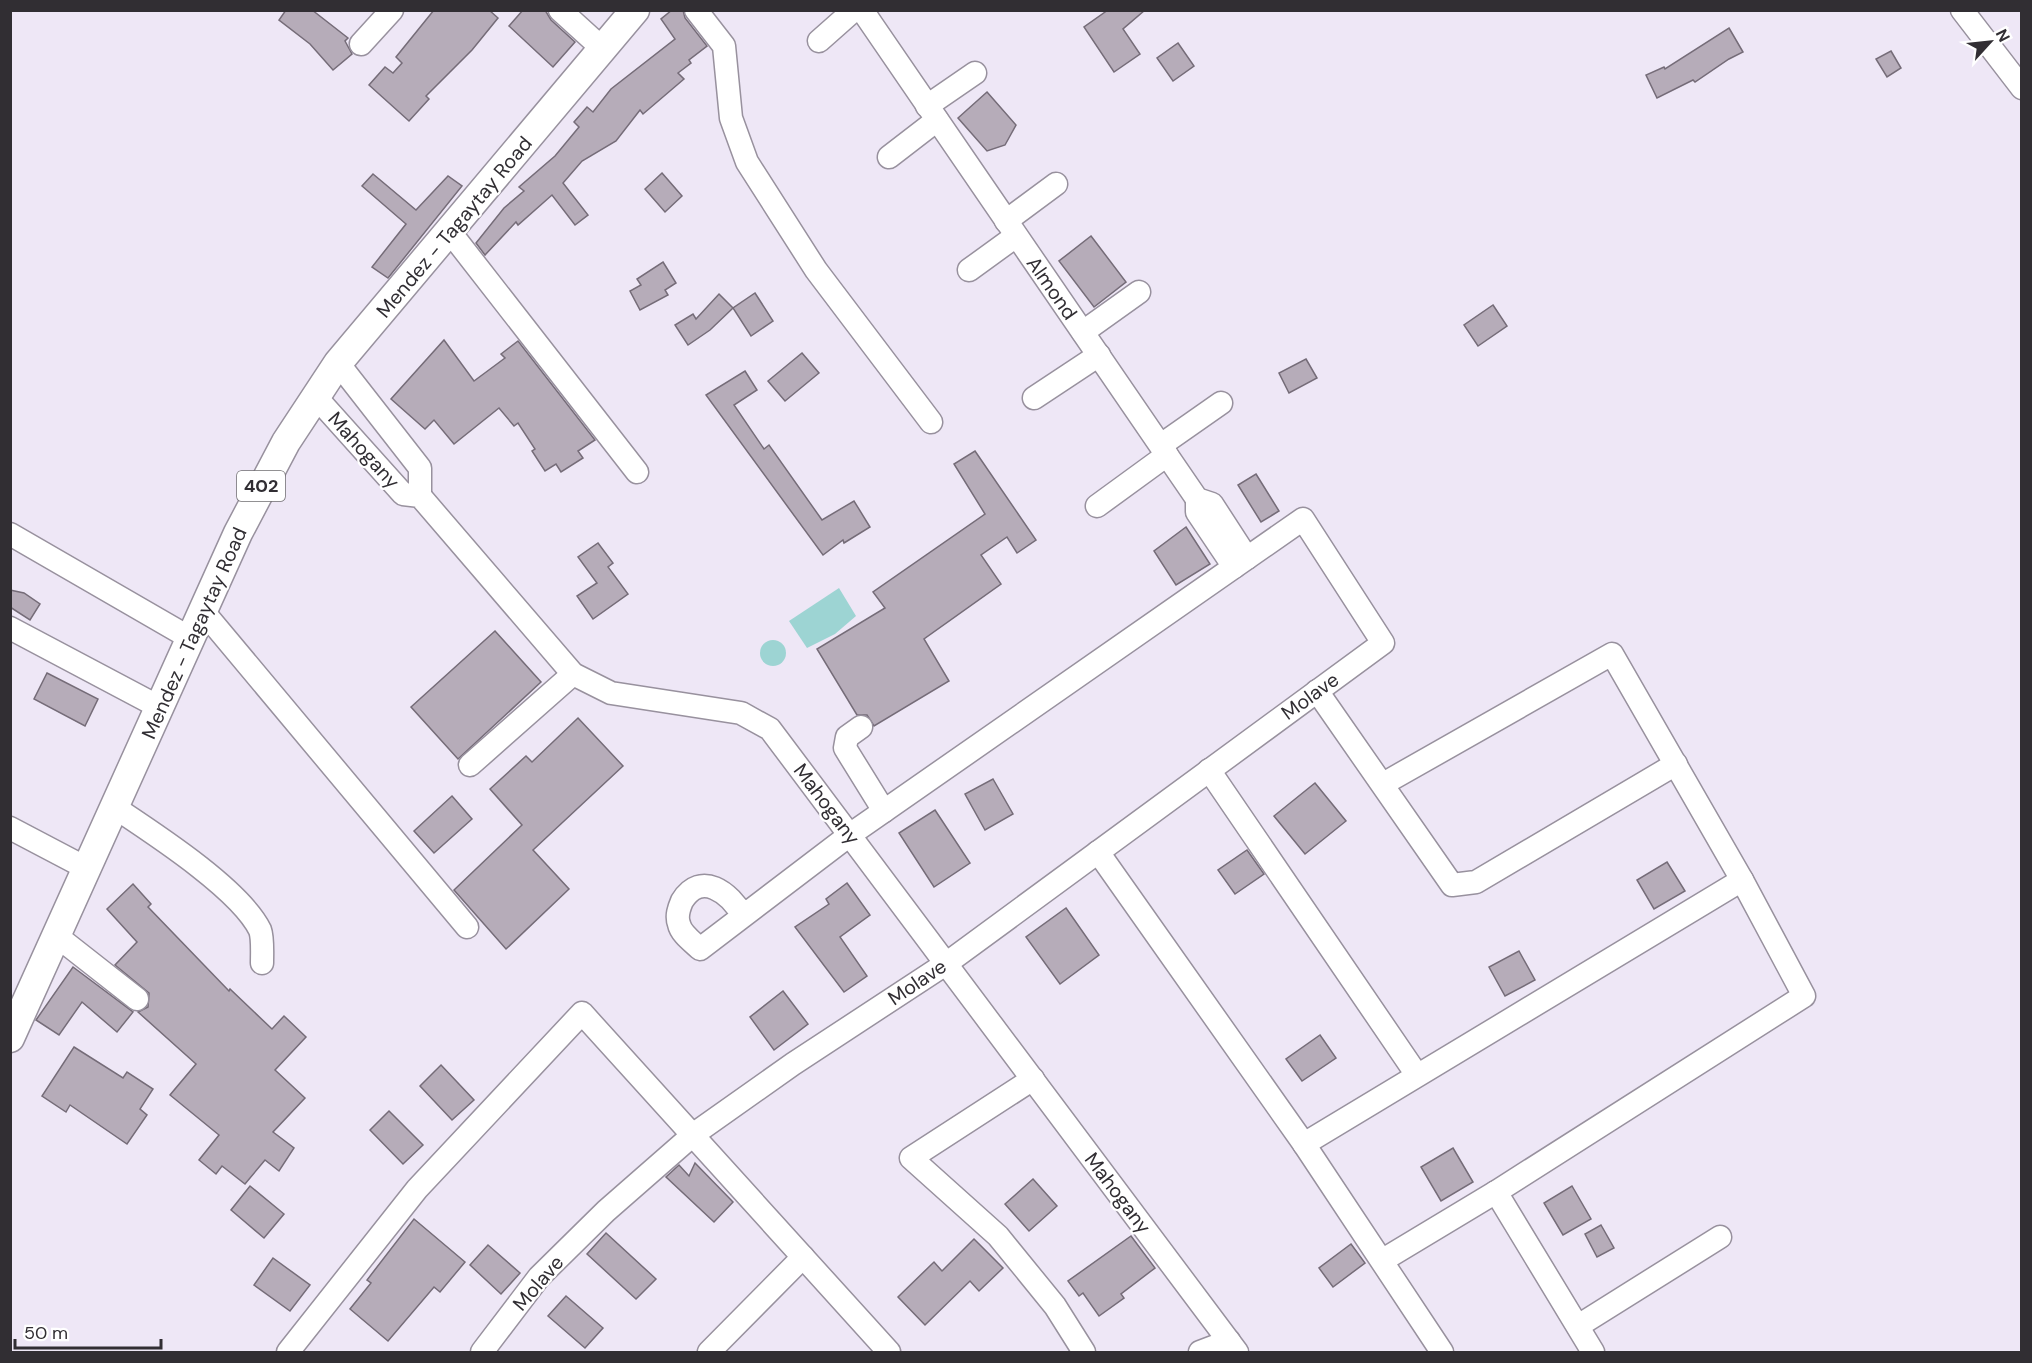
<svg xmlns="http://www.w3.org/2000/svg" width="2032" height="1363" viewBox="0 0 2032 1363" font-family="'DM Sans',sans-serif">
  <rect width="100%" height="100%" fill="#eee7f6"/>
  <!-- water -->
  <g fill="#9dd4d3">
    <polygon points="839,588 856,616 835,634 807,648 789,621"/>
    <circle cx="773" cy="653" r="13"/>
  </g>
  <!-- building -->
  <g fill="#b6acb9" stroke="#756c78" stroke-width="1.5">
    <polygon points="286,10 312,10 348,38 345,41 352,54 333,70 310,44 279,20"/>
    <polygon points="434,10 489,10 498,18 472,50 426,96 429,99 409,121 369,85 385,67 393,73 402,63 396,57"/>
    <polygon points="523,10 545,10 551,20 575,42 553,67 509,26"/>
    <polygon points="672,10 683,10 685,18 707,46 689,60 691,63 678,73 684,79 643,114 640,110 616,141 582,161 563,183 588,215 575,225 552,195 518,225 516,222 485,255 476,243 504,208 524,191 519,187 555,156 579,127 574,122 587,107 593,112 611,89 675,39 661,19"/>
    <polygon points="1108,10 1145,10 1123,29 1140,54 1114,72 1084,27"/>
    <polygon points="1729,28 1743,52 1729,59 1695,82 1693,80 1657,98 1646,75 1664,67 1665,69"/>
    <polygon points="1178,43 1194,66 1173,81 1157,58"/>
    <polygon points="1891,51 1901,68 1887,77 1876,59"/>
    <polygon points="987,92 1016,125 1005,145 987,151 958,118"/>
    <polygon points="662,173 682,196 665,212 645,189"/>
    <polygon points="373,174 416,210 448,176 462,186 388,278 372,267 406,224 362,186"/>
    <polygon points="1091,236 1126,282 1094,307 1059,261"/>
    <polygon points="663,262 676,283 665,290 668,295 640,310 630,291 641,285 637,279"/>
    <polygon points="755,293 773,321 751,336 733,308"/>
    <polygon points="719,294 733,308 710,330 688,345 675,325 693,314 696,319"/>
    <polygon points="1493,305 1507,326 1478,346 1464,325"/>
    <polygon points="444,340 474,381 505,358 501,354 518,341 595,440 578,451 583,458 561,472 556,464 545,471 532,451 535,449 518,423 514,426 499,408 454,444 434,420 425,429 391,399"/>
    <polygon points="802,353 819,373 785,401 768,381"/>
    <polygon points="1306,359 1317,378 1289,393 1279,373"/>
    <polygon points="745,371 757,390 734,405 764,449 769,445 822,520 854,501 870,527 844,543 843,540 823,555 706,395"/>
    <polygon points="975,451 1036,540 1017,553 1007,537 981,555 1001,584 924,639 949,681 874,726 867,715 857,715 817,649 885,608 873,592 985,514 954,464"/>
    <polygon points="1256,474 1279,511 1261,522 1238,485"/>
    <polygon points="1186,527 1210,564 1176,585 1154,551"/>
    <polygon points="598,543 613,563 608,567 628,594 593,619 577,596 597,583 578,557"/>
    <polygon points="10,590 24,593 40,604 30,620 10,607"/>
    <polygon points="495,631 541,682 458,759 411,707"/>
    <polygon points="47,673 98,699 85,726 34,699"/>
    <polygon points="578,718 623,766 533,850 569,889 506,949 454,890 522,825 490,789 526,756 532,762"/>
    <polygon points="993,779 1013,814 985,830 965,794"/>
    <polygon points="1315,783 1346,821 1305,854 1274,816"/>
    <polygon points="452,796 472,819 434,853 414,831"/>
    <polygon points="935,810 970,863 934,887 899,833"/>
    <polygon points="1247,850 1264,874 1235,894 1218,870"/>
    <polygon points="1667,862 1685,891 1654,909 1637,880"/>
    <polygon points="847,883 870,915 840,937 867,976 844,992 795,927 829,904 826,899"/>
    <polygon points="133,884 151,904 148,907 229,991 230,989 272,1029 284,1016 306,1037 275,1070 305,1098 273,1132 294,1148 279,1171 265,1160 245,1184 222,1166 216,1174 199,1160 219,1135 170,1095 196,1064 138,1012 148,1007 149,993 115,965 137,942 107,909"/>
    <polygon points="1066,908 1099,955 1060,984 1026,937"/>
    <polygon points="1519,951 1535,980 1505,996 1489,967"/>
    <polygon points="73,967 133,1012 117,1032 82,1002 59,1035 36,1020"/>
    <polygon points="783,991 808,1024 774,1050 750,1017"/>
    <polygon points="1320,1035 1336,1058 1302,1081 1286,1059"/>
    <polygon points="74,1047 123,1078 127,1072 153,1089 140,1109 147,1115 127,1144 70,1105 66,1112 42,1096"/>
    <polygon points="441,1065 474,1100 452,1120 420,1086"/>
    <polygon points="389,1111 423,1145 403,1164 370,1130"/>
    <polygon points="1453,1148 1473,1182 1441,1201 1421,1167"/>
    <polygon points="695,1163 733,1202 714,1222 666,1177 679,1165 689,1176"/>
    <polygon points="1033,1179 1057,1206 1029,1231 1005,1204"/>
    <polygon points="250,1186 284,1214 264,1238 231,1210"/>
    <polygon points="1572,1186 1591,1219 1563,1235 1544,1203"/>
    <polygon points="414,1219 465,1262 440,1292 434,1287 388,1341 350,1309 371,1283 367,1280"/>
    <polygon points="1601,1225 1614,1248 1597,1257 1585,1234"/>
    <polygon points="606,1233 656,1279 636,1299 587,1254"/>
    <polygon points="1131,1236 1155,1268 1121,1294 1124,1298 1099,1316 1083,1293 1079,1296 1068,1281"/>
    <polygon points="974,1239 1003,1268 979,1291 970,1281 925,1325 898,1297 934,1262 942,1271"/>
    <polygon points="1351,1244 1365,1263 1333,1287 1319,1268"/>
    <polygon points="488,1245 520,1273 501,1294 470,1265"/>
    <polygon points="273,1258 310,1285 290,1311 254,1285"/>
    <polygon points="566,1296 603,1328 585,1348 548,1316"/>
  </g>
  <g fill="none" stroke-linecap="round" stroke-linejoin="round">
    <!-- minor casing -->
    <g stroke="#98919e" stroke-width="25">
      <g id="minor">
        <polyline points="560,10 604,50"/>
        <polyline points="696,10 724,46 731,118 747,162 816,270 931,422"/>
        <polyline points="862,10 1197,499 1212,504 1247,558"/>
        <polyline points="1962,10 2022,88"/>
        <polyline points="819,41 854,10"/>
        <polyline points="361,44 392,10"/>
        <polyline points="927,106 975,73"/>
        <polyline points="889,157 937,120"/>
        <polyline points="1006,221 1056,184"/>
        <polyline points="450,232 637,472"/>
        <polyline points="969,270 1016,236"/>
        <polyline points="1083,332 1139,292"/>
        <polyline points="338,363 420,468 420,496"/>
        <polyline points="315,396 403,494 420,496 573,674 611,693 741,713 770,729 1237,1352"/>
        <polyline points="1034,398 1099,355"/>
        <polyline points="1161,445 1221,403"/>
        <polyline points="1197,499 1197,512 1234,567"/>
        <polyline points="1097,506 1167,455"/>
        <polyline points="10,534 190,638"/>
        <polyline points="202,610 467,927"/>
        <polyline points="10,628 161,708"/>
        <polyline points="1317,691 1452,885 1476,882 1676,764"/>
        <polyline points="861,727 847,737 845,748 884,811"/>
        <polyline points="470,765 573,674"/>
        <polyline points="1209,770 1417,1075"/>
        <path d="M114 807C153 833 240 889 260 930 263 938 262 953 262 963"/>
        <polyline points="10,828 88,869"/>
        <polyline points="1098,852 1304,1144 1442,1352"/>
        <polyline points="58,937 137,999"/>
        <polyline points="1033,1079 911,1158 998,1236 1055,1306 1084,1352"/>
        <polyline points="1304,1144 1742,880"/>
        <polyline points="1496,1192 1593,1352"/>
        <polyline points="1383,1260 1496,1192 1804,996 1742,880 1612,654 1383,784"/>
        <polyline points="1578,1326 1720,1237"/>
        <polyline points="288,1352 417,1189 582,1013 889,1352"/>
        <path d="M482 1352 539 1277 606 1211 694 1134 793 1064 947 963 1383 643 1303 519 851 834 700 949C693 942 681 934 679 924 676 916 679 908 682 901 701 870 730 893 743 916"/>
        <polyline points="709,1352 803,1257"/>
        <polyline points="1200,1352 1229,1341"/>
      </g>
    </g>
    <!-- major casing -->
    <g stroke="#98919e" stroke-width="31">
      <polyline id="major" points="10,1038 238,533 286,442 338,363 635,10"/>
    </g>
    <!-- minor -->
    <use href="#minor" stroke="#fff" stroke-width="22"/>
    <!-- major -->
    <use href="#major" stroke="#fff" stroke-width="28"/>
  </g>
  <g text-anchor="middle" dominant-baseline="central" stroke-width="4.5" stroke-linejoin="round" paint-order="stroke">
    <!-- shield labels -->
    <rect fill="#fff" stroke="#6f6d70" stroke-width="1.5" x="237" y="471" width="48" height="30" rx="4.5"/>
    <g font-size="18" font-weight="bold" fill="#312e33">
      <text x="261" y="486">402</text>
    </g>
    <!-- street labels -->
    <g font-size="20" fill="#312e33" stroke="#fff">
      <text transform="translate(454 227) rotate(-50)">Mendez - Tagaytay Road</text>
      <text transform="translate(1052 288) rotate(55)">Almond</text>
      <text transform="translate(364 450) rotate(48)">Mahogany</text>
      <text transform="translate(194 633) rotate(-66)">Mendez - Tagaytay Road</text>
      <text transform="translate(1310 696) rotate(-36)">Molave</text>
      <text transform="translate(827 804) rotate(53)">Mahogany</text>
      <text transform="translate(917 982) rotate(-34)">Molave</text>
      <text transform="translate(1118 1193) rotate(53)">Mahogany</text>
      <text transform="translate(538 1283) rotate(-49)">Molave</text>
    </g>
  </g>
  <!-- border -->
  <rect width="2032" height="1363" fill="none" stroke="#312e33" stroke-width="24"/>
  <!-- north arrow -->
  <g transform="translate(1990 42) rotate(63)" stroke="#ffffff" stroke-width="4.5" paint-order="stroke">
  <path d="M0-4.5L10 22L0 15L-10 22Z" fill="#312e33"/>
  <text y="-9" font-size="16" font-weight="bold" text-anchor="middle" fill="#312e33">N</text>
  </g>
  <!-- scale -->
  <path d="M15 1339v9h146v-9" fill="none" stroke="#312e33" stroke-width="3"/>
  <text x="24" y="1339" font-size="18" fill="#312e33" stroke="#ffffff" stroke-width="4.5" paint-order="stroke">50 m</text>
</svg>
